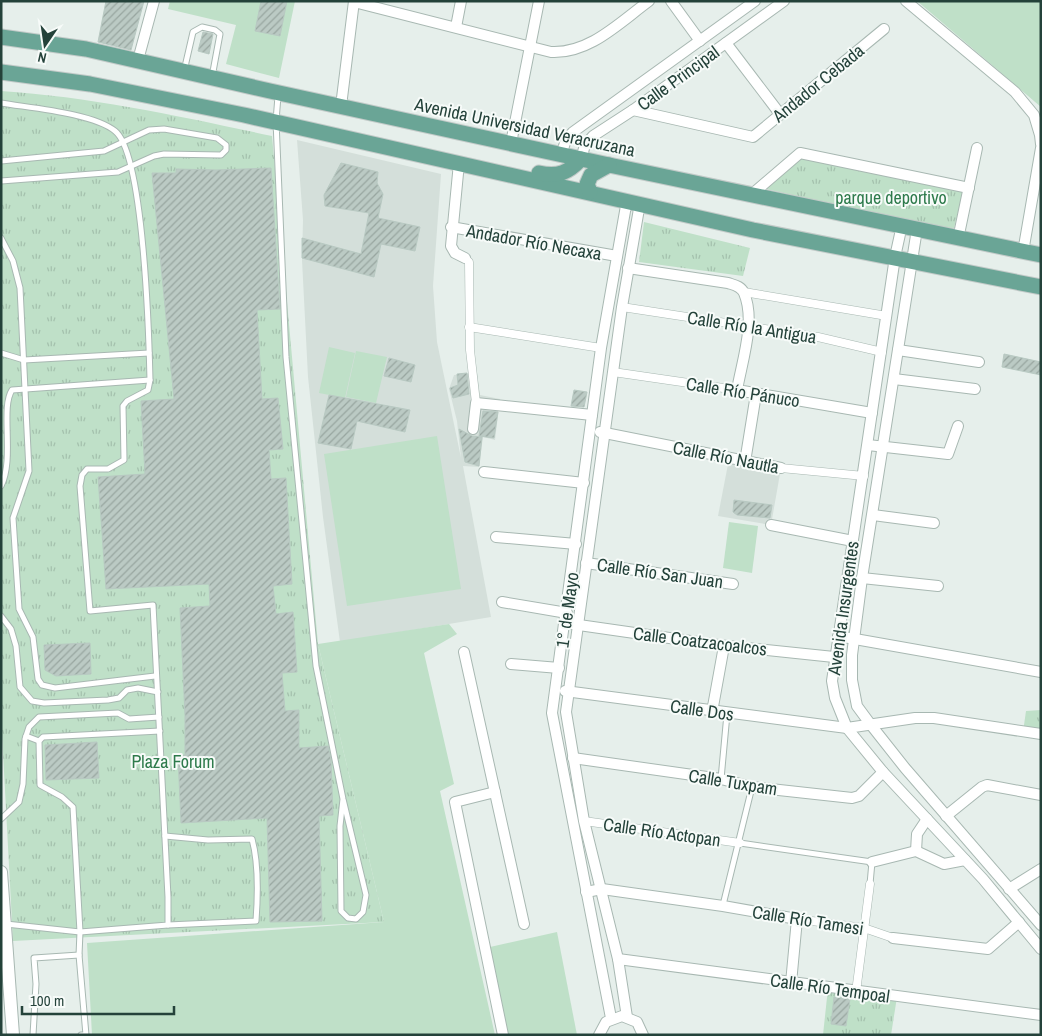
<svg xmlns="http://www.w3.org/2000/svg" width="1042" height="1036" viewBox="0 0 1042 1036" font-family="'Archivo Narrow',sans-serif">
  <defs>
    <pattern id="park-tufts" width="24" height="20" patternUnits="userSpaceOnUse" patternTransform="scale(1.25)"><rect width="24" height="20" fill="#bfe0c8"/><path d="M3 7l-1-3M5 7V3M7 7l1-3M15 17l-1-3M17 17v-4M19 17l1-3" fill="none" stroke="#a4c1ad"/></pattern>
    <pattern id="building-hatch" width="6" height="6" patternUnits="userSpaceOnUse" patternTransform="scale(1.25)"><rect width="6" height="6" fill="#bbcac4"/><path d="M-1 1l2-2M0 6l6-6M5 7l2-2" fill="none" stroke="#98a6a0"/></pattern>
  </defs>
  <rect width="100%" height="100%" fill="#e6efeb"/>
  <!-- built -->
  <g fill="#d4dfda">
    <polygon points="297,140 441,174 433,286 437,342 461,458 457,421 449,389 454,375 477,373 480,395 500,399 495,440 483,437 479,467 463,466 491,617 340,642 323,517 308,377 302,260 303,220"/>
    <polygon points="729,459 781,468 771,525 718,516"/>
  </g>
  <!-- grass -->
  <g fill="#bfe0c8">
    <polygon points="170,1 295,1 279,78 226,64 236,25 168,9"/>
    <polygon points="917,1 1041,1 1041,107"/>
    <polygon points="329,347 355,353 345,398 319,393"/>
    <polygon points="356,351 387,357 376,403 346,397"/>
    <polygon points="437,436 461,589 347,606 324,454"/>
    <polygon points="729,522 758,526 752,573 723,568"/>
    <polygon points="449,624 457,634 424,653 454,784 440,791 495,1035 92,1035 87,943 384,922 318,644"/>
    <polygon points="557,932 577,1035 507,1035 490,947"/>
  </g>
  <!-- park -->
  <g fill="url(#park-tufts)">
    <path d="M1 91C93 97 183 117 272 136L318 644 384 922 13 941 1 715Z"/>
    <polygon points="801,156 963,192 954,228 927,226 766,189"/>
    <polygon points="644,222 750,248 743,276 639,262"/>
    <polygon points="1041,710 1041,734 1023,732 1026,711"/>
    <polygon points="828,988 897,997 891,1035 823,1035"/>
  </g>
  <!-- building -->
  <g fill="url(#building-hatch)" stroke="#b8c9c2">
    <polygon points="106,1 144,1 131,50 98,42"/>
    <polygon points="261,1 287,1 280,36 255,31"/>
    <polygon points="203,32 213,34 209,54 198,51"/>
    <polygon points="341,163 378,172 377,183 383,194 378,218 420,227 415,251 381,244 374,277 302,258 302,238 361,254 369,213 325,206 324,195"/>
    <polygon points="271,168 280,309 257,310 262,399 278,398 283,449 269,450 271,479 286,478 292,584 273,586 276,614 293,612 297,672 282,673 285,711 299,710 299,748 328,746 331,760 333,815 319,816 322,921 270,922 267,818 181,823 178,756 185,755 185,715 180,608 210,606 209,584 106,589 98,477 145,474 141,401 174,399 152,173 176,173 176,169 216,170"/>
    <polygon points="1004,354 1041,362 1041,375 1002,367"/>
    <polygon points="389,358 415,365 411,382 384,376"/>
    <polygon points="467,373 469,394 453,398 450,388 458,385 457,374"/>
    <polygon points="574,390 587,392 584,407 571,406"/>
    <polygon points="329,395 410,410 405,432 357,421 351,449 318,443"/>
    <polygon points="483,411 498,412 494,438 479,436"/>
    <polygon points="459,429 472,436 482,437 479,466 465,462"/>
    <polygon points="734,500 772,505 770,518 737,515 733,512"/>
    <polygon points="90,643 91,674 56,676 45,670 44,645"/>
    <polygon points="97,742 99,778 46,780 45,745"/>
    <polygon points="834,997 850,999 846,1026 831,1024"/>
  </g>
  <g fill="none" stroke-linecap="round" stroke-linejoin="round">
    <!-- service casing -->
    <g stroke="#a8b8b2" stroke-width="7">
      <g id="service">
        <polyline points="184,71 193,32 202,27 215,30 220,34 212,77"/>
        <polyline points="278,96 276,121 286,357 316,666 343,799 366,895 363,912 356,919 348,918 341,911 340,826 343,799"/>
        <path d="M1 103C30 108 93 113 115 131 144 154 149 338 150 380L148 390 127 401 123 406 124 460 108 469H87L82 475 80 486 90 611 153 605 168 897V925L80 932 6 924"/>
        <polyline points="1,161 104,151 149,130 164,129 217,138 226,145 226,150 221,155 164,154 154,156 118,172 1,181"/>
        <polyline points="1,238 13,261 20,288 29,471 13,518 19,609 33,637 38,679 42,685 55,688 155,676"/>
        <polyline points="1,353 24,360 149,353"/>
        <path d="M1 486C15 459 0 408 12 390L150 380"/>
        <polyline points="1,616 11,629 16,646 20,687 32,701 44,703 108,700 119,698 127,690 138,688 158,692"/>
        <polyline points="26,736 39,741"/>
        <polyline points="721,779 727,714"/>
        <polyline points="1,819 19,802 23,784 25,739 29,727 39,717 118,713 129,719 159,717"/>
        <path d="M165 836 208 840 252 839C259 864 258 894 256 921L168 925"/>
        <polyline points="740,843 872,862 870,884"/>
        <polyline points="723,905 752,787"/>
        <polyline points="33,1035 36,984 34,958 79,955"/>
        <polyline points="81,1035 86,1035 79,955 80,932 73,807 62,797 40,785 39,741 43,737 160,731"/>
      </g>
    </g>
    <!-- pedestrian casing -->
    <g stroke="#a8b8b2" stroke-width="9">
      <g id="pedestrian">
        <polyline points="465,258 469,262 470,350 476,403"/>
        <polyline points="744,292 887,316"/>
        <polyline points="622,307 818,337 882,352"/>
        <polyline points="469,327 601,348"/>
        <polyline points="613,372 737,390"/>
        <polyline points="781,468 864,476"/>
        <polyline points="584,821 740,843"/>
        <polyline points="797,919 864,928 893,938"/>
        <polyline points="856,992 870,884"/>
      </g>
    </g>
    <!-- minor casing -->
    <g stroke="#a8b8b2" stroke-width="12">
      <g id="minor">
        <polyline points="671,1 700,41"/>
        <polyline points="906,1 1015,92 1034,115 1040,135 1041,144"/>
        <path d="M354 2 551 52C589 54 619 23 649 1"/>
        <polyline points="456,27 461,1"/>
        <polyline points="726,43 780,114"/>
        <polyline points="138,60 154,1"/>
        <polyline points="341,106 354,1"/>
        <polyline points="633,110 753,137 884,29"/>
        <polyline points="511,143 539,1"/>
        <polyline points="561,155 566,140 573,132 755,1"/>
        <polyline points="581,159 585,145 593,136 633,110 784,1"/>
        <polyline points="459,163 451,246 455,253 465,258"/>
        <polyline points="751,195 800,153 969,188"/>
        <polyline points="902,225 895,257 832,681 835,698 847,728 883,772 983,879 1041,949"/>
        <polyline points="451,227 617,256"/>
        <polyline points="917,229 862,578 852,655 852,680 857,706 871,725 905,768 1041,925"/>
        <polyline points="958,239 977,148"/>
        <polyline points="1023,252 1041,148"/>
        <path d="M628 268 728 283C734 285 741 286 744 293 756 321 742 361 737 390L872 413"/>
        <polyline points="898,350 979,362"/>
        <polyline points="894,379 975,389"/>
        <polyline points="473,429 476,403 592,415"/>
        <polyline points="600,432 781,468"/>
        <polyline points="868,445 948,454 958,426"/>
        <polyline points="745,462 756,394"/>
        <polyline points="484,472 584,483"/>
        <polyline points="873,515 934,523"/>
        <polyline points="771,525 853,541"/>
        <polyline points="496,537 576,544"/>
        <polyline points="586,563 733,584"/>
        <polyline points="862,578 938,586"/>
        <polyline points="502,602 567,613"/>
        <polyline points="572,624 718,645 834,657"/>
        <polyline points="838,636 1041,672"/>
        <polyline points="464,652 524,924"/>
        <polyline points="511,664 559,668"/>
        <polyline points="565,691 847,728 915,718 934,718 1041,734"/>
        <polyline points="712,712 724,646"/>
        <polyline points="573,758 721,779 752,787 852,798 859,796 883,772"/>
        <polyline points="495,792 455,802 503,1035"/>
        <polyline points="946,816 982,787 987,785 1041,795"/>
        <polyline points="916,851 917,834 927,819"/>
        <polyline points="872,862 916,851 944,864 965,860"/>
        <polyline points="1009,889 1041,869"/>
        <polyline points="586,892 602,889 723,906 797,919 791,983"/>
        <polyline points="893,938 988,949 1019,922"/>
        <polyline points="618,959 1041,1015"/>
        <polyline points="627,1017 618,959 584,821 566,712 622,307 640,203"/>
        <polyline points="611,1018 552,713 601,348 627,200"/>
        <polyline points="599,1035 606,1022 622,1016 637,1022 643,1035"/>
      </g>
    </g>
    <!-- tertiary casing -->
    <g stroke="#a8b8b2" stroke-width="14">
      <polyline id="tertiary" points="1,872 13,1035"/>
    </g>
    <!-- primary casing -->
    <g stroke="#c2cac8" stroke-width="17">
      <g id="primary">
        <polyline points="1,37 86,49 270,91 609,165 1041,255"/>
        <polyline points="1,72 90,84 244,115 753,230 1041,287"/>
        <path d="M539 173C558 177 568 173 581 159"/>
        <polyline points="590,192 587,184 591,175 609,165"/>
      </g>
    </g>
    <!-- service -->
    <use href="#service" stroke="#fff" stroke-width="5"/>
    <!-- pedestrian -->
    <use href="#pedestrian" stroke="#fff" stroke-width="8"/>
    <!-- minor -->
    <use href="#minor" stroke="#fff" stroke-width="10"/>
    <!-- tertiary -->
    <use href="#tertiary" stroke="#fff" stroke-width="12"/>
    <!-- primary -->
    <use href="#primary" stroke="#6aa596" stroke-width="15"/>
  </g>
  <g text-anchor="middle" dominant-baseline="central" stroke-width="4" stroke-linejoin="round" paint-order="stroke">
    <!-- street labels -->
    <g font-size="18" fill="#24423a" stroke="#f7fbf9">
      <text transform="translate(678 78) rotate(-36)">Calle Principal</text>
      <text transform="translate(818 83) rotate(-39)">Andador Cebada</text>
      <text transform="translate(525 127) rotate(12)">Avenida Universidad Veracruzana</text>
      <text transform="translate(534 242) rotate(10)">Andador Río Necaxa</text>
      <text transform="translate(752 327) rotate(9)">Calle Río la Antigua</text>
      <text transform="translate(743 392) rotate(9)">Calle Río Pánuco</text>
      <text transform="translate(726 457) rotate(11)">Calle Río Nautla</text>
      <text transform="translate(660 573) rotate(8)">Calle Río San Juan</text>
      <text transform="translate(843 608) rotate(-82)">Avenida Insurgentes</text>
      <text transform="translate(567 610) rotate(-82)">1° de Mayo</text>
      <text transform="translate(700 641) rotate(7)">Calle Coatzacoalcos</text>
      <text transform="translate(702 710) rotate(8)">Calle Dos</text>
      <text transform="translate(733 782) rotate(9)">Calle Tuxpam</text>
      <text transform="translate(662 832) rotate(8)">Calle Río Actopan</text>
      <text transform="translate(808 920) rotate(9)">Calle Río Tamesi</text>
      <text transform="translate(830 988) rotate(8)">Calle Río Tempoal</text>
    </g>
    <!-- park labels -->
    <g font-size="18" fill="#2d7a4b" stroke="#f7fbf9">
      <text x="891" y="197">parque deportivo</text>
      <text x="173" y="761">Plaza Forum</text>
    </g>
  </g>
  <!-- border -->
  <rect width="1042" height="1036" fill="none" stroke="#24423a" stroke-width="5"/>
  <!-- north arrow -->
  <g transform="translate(45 45) rotate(193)" stroke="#f7fbf9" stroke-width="4" paint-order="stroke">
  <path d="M0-4L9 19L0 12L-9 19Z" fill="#24423a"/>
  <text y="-8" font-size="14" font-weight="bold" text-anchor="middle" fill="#24423a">N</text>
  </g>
  <!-- scale -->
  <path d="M22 1006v8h152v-8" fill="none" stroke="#24423a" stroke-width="2.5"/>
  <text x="30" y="1006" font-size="15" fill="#24423a" stroke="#f7fbf9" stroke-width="4" paint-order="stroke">100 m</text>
</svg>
